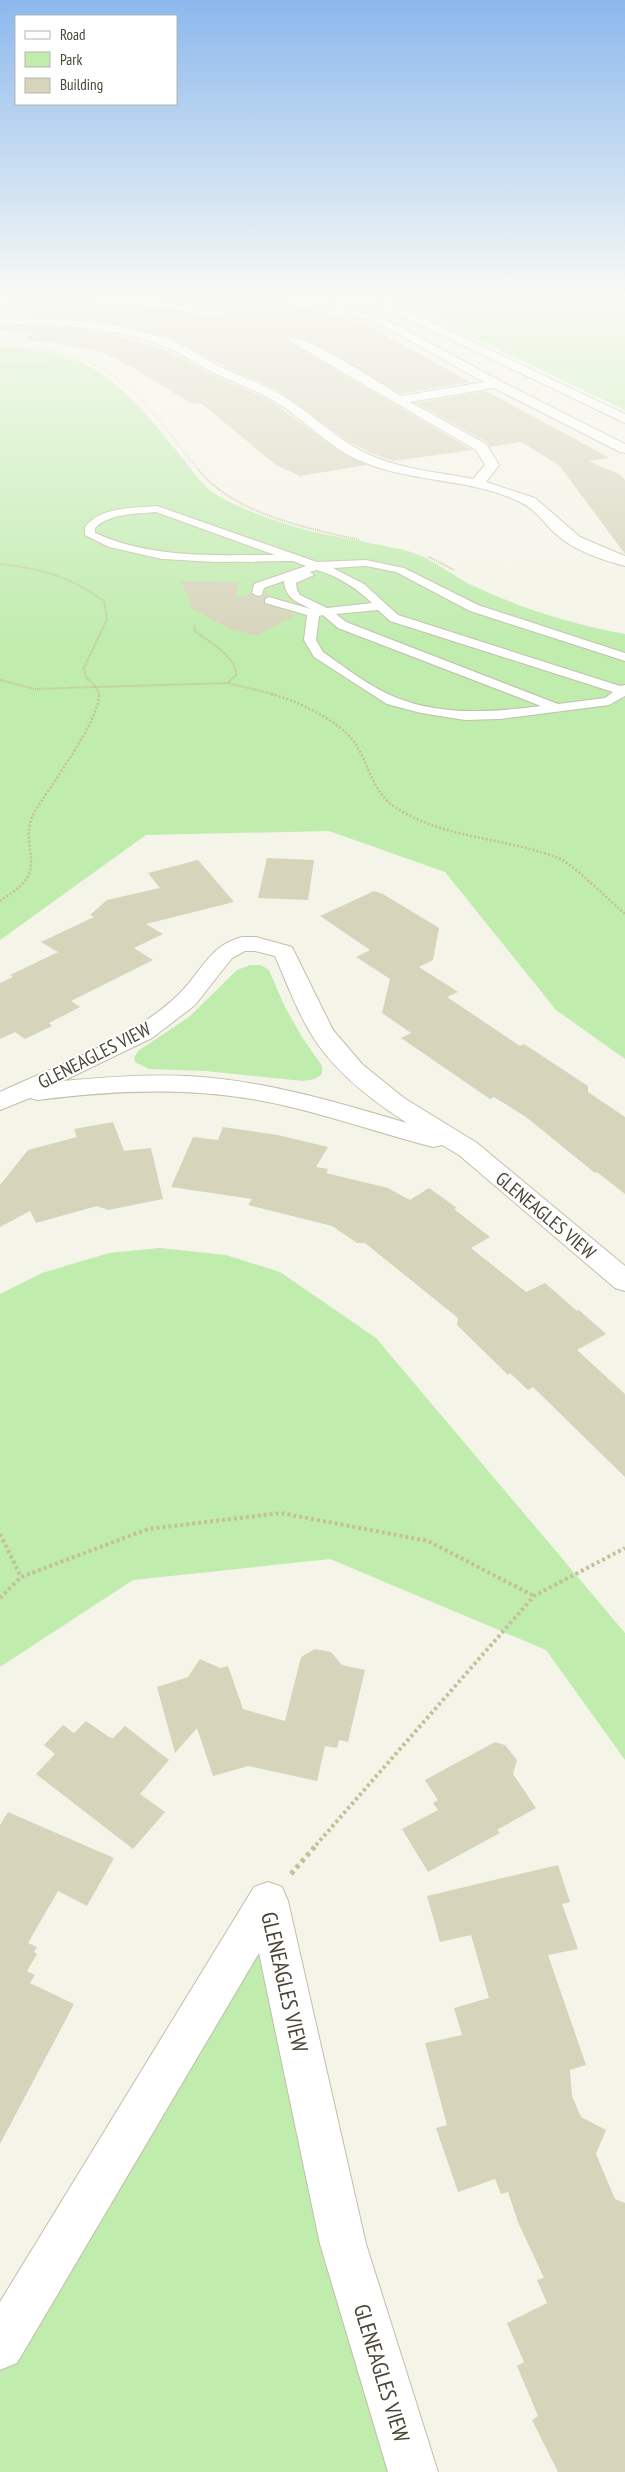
<svg xmlns="http://www.w3.org/2000/svg" width="625" height="2472" viewBox="0 0 625 2472" font-family="'PT Sans Narrow',sans-serif">
  <rect width="100%" height="100%" fill="#f5f4e8"/>
  <!-- green -->
  <g fill="#c0ecae">
    <polygon points="372,297 611,297 625,303 625,410 435,319"/>
    <path d="M0 348C90 346 124 386 176 450 189 466 202 487 220 497 254 515 296 529 334 536 360 542 386 545 411 552 436 560 454 578 478 588 524 609 575 625 625 634V1059L556 1010 445 872 329 831 146 835 0 940Z"/>
    <polygon points="250,965 261,965 269,970 284,1005 302,1037 322,1066 322,1074 315,1079 303,1081 206,1071 149,1069 135,1062 134,1058 138,1051 189,1017 237,970"/>
    <polygon points="160,1248 226,1255 280,1272 376,1338 625,1633 625,1760 546,1650 330,1559 133,1580 0,1667 0,1294 42,1273 109,1253"/>
    <polygon points="268,1901 413,2472 0,2472 0,2346"/>
  </g>
  <!-- building -->
  <g fill="#d7d4bc">
    <polygon points="140,297 263,297 356,321 368,326 470,382 401,394 312,342 290,336 286,340 472,450 393,461 371,453 348,441 277,390 226,367 176,340 133,327 89,320 0,317 0,305 7,305 14,300 137,306 221,319 228,315 221,309"/>
    <polygon points="0,327 64,328 106,333 167,350 213,375 268,399 339,451 367,465 300,476 276,465 202,404 191,403 133,368 104,353 57,343 25,340 34,334 0,330"/>
    <polygon points="486,391 610,458 588,461 619,474 625,480 625,554 559,465 521,442 490,447 487,442 416,403"/>
    <polygon points="181,581 239,582 236,597 251,594 258,598 262,597 266,591 271,596 264,597 264,604 289,612 294,616 256,636 230,629 187,606 192,605"/>
    <polygon points="267,858 314,860 308,900 258,898"/>
    <polygon points="198,860 234,902 146,924 163,934 134,948 153,960 71,1001 80,1007 49,1023 52,1026 25,1039 15,1032 0,1039 0,983 13,977 10,975 58,952 41,942 94,917 90,915 107,900 160,888 148,873"/>
    <polygon points="374,891 383,894 439,928 433,960 419,967 458,992 447,997 520,1046 524,1044 588,1086 588,1092 625,1117 625,1194 597,1172 595,1173 526,1117 494,1097 490,1099 401,1038 411,1033 382,1013 390,979 356,957 370,950 320,916"/>
    <polygon points="113,1122 124,1151 151,1148 163,1199 108,1210 97,1206 36,1223 30,1211 0,1227 0,1185 28,1150 77,1137 74,1129"/>
    <polygon points="223,1127 278,1135 328,1147 316,1167 328,1169 326,1173 388,1188 410,1200 429,1188 457,1208 454,1209 490,1237 471,1248 526,1292 545,1283 577,1311 579,1310 606,1334 577,1350 625,1394 625,1477 533,1387 528,1390 510,1373 508,1375 457,1325 458,1318 365,1243 357,1243 332,1226 248,1205 252,1199 171,1187 193,1137 218,1140"/>
    <polygon points="315,1649 331,1652 342,1665 365,1670 348,1742 339,1740 337,1748 325,1746 317,1781 248,1766 213,1776 197,1728 175,1753 157,1687 188,1677 200,1659 220,1668 228,1666 243,1709 285,1721 301,1657"/>
    <polygon points="86,1721 109,1737 113,1738 125,1726 169,1760 140,1794 165,1812 133,1849 36,1774 55,1754 44,1745 63,1725 74,1733"/>
    <polygon points="495,1742 505,1745 517,1760 513,1774 536,1808 497,1830 500,1833 428,1872 402,1829 438,1810 433,1803 438,1800 425,1780"/>
    <polygon points="8,1812 114,1858 87,1906 58,1891 28,1943 37,1947 34,1952 37,1954 27,1971 35,1975 30,1983 74,2004 0,2144 0,1825"/>
    <polygon points="558,1865 570,1902 562,1904 578,1949 548,1955 586,2065 570,2070 572,2096 581,2117 606,2130 596,2154 615,2199 625,2203 625,2472 558,2472 532,2420 538,2416 517,2366 524,2362 507,2323 547,2303 537,2280 544,2278 518,2222 508,2192 501,2194 495,2179 458,2192 436,2128 447,2125 425,2043 462,2035 454,2008 489,1998 471,1935 440,1942 427,1896"/>
  </g>
  <g fill="none" stroke-linecap="round" stroke-linejoin="round">
    <!-- service casing -->
    <g stroke="#c1bfa9" stroke-width="2">
      <path id="service" d="M157 506 317 562 366 560 404 568 478 605 625 653V661L470 611 396 572 366 566 333 568 364 584 398 615 620 686 625 685V696L609 705 500 719 465 720 421 713 387 704 314 657 304 640 307 615 265 603V599L269 597 311 609C297 602 285 598 284 581L264 588 262 595 258 596 252 593 254 584 306 566 293 561 215 562 162 559 109 547 85 535V527C100 507 133 508 157 506ZM156 512 275 555C213 555 153 559 95 533V528C110 513 136 514 156 512ZM317 570C339 577 355 587 372 603L327 608 300 595 297 590 296 583 314 575 310 572ZM378 610 390 621 613 692 605 698 558 704 346 622 336 614ZM323 615 338 628 541 706C493 712 443 716 397 698 371 688 346 668 323 652L316 640 319 616Z"/>
    </g>
    <!-- minor casing -->
    <g stroke="#c1bfa9" stroke-width="2">
      <g id="minor">
        <polygon points="78,297 137,298 221,311 226,314 221,317 137,304 83,300"/>
        <path d="M298 297H313L393 323 500 381 625 444V453L620 452 494 388 410 402 486 444 499 465 486 482 535 498 580 537 625 556V566C602 560 575 551 557 535 544 524 536 509 520 502 471 478 413 483 363 462 330 449 306 421 276 402 257 390 235 383 214 373 199 365 184 355 168 348 115 326 57 325 0 325V319C59 318 119 320 175 342 192 349 208 361 225 369 244 378 265 385 283 396 313 414 338 441 370 455 403 470 439 472 473 479L485 465 476 450 288 340 290 338C306 334 383 385 401 396L484 382 385 327Z"/>
        <path d="M242 937H256L292 947 333 1030 362 1064 404 1098 477 1143 625 1266V1291L615 1288 459 1155 442 1145 433 1147C378 1133 324 1113 268 1102 191 1087 116 1090 38 1100L30 1098 0 1110V1092C56 1066 136 1037 179 994 202 972 208 946 242 937ZM245 951H255L275 956C286 981 296 1009 310 1032 332 1070 371 1100 407 1123 336 1102 263 1080 188 1076 146 1074 105 1077 63 1081L152 1038 195 1005 232 958Z"/>
        <polygon points="268,1882 282,1887 288,1901 366,2244 438,2472 388,2472 320,2244 259,1953 17,2363 0,2370 0,2302 254,1887"/>
      </g>
    </g>
    <!-- tertiary casing -->
    <g stroke="#c1bfa9" stroke-width="2">
      <polygon id="tertiary" points="346,297 360,297 418,316 625,414 625,423 410,320"/>
    </g>
    <!-- path-far4 -->
    <g stroke="#c4c09a" stroke-width="1" stroke-dasharray="1 1" stroke-linecap="butt">
      <path d="M0 347C110 346 137 392 199 471"/>
      <polyline points="0,365 38,363 46,366 0,369"/>
    </g>
    <!-- path-far3 -->
    <g stroke="#c4c09a" stroke-width="2" stroke-dasharray="1 1" stroke-linecap="butt">
      <path d="M198 469C233 514 307 528 360 540"/>
      <polyline points="429,557 454,570"/>
      <path d="M0 564C42 569 69 576 104 601L107 619 84 668 86 677 96 687 228 683 236 675C236 656 209 642 195 631L194 624"/>
      <polyline points="0,680 35,689 96,687 100,695"/>
      <polyline points="228,683 276,695"/>
    </g>
    <!-- path-far2 -->
    <g stroke="#c4c09a" stroke-width="2.5" stroke-dasharray="2 2" stroke-linecap="butt">
      <path d="M271 694C296 700 340 721 355 743 368 762 372 790 392 805 440 839 505 837 558 858 571 862 612 903 625 914"/>
      <path d="M0 901C8 895 18 890 24 882 41 864 20 838 34 813 49 787 100 721 99 694"/>
    </g>
    <!-- path-far1 -->
    <g stroke="#c4c09a" stroke-width="4" stroke-dasharray="3 3" stroke-linecap="butt">
      <polyline points="0,1534 21,1577"/>
      <polyline points="0,1598 21,1577 148,1529 281,1513 428,1541 534,1596"/>
      <polyline points="316,1845 534,1596 625,1548"/>
    </g>
    <!-- path -->
    <polyline stroke="#c4c09a" stroke-width="5" stroke-dasharray="4 4" stroke-linecap="butt" points="291,1874 317,1844"/>
    <!-- service -->
    <use href="#service" fill="#fff" fill-rule="evenodd"/>
    <!-- minor -->
    <use href="#minor" fill="#fff" fill-rule="evenodd"/>
    <!-- tertiary -->
    <use href="#tertiary" fill="#fff" fill-rule="evenodd"/>
  </g>
  <!-- sky -->
  <linearGradient id="sky" x2="0" y2="1"><stop stop-color="#8bb8ed"/><stop offset="0.46" stop-color="#fafaf5"/><stop offset="1" stop-color="#fafaf5" stop-opacity="0"/></linearGradient>
  <rect width="625" height="643" fill="url(#sky)"/>
  <g text-anchor="middle" dominant-baseline="central" stroke-width="4" stroke-linejoin="round" paint-order="stroke">
    <!-- street labels -->
    <g font-size="19" fill="#494636" stroke="#fff">
      <text transform="translate(94 1055) rotate(-27)">GLENEAGLES VIEW</text>
      <text transform="translate(546 1215) rotate(40)">GLENEAGLES VIEW</text>
    </g>
    <!-- near-street labels -->
    <g font-size="22" fill="#494636" stroke="#fff">
      <text transform="translate(285 1982) rotate(77)">GLENEAGLES VIEW</text>
      <text transform="translate(382 2373) rotate(73)">GLENEAGLES VIEW</text>
    </g>
  </g>
  <!-- legend -->
  <rect x="15" y="15" width="162" height="90" fill="#ffffff" stroke="#b6b5af"/>
  <rect x="25" y="31" width="25" height="8" fill="#ffffff" stroke="#b6b5af"/>
  <text x="60" y="40" font-size="15" fill="#494636">Road</text>
  <rect x="25" y="52" width="25" height="15" fill="#c0ecae" stroke="#b6b5af"/>
  <text x="60" y="65" font-size="15" fill="#494636">Park</text>
  <rect x="25" y="78" width="25" height="15" fill="#d7d4bc" stroke="#b6b5af"/>
  <text x="60" y="90" font-size="15" fill="#494636">Building</text>
</svg>
